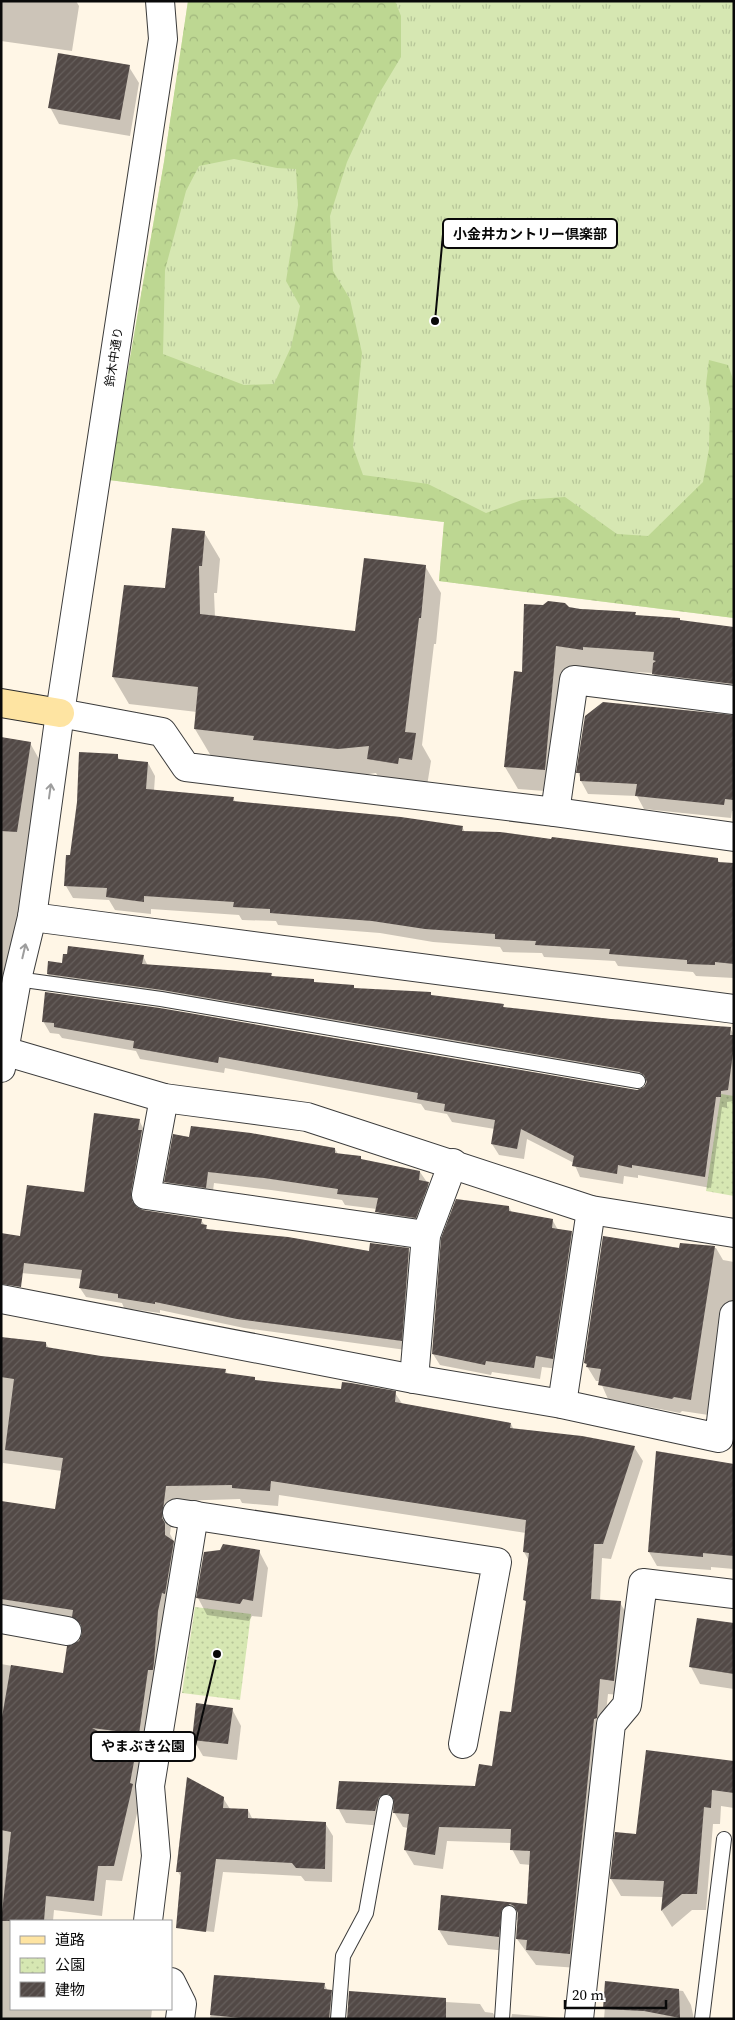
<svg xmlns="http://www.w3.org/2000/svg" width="735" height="2020" viewBox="0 0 735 2020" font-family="'Source Serif 4','Noto Sans JP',serif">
  <defs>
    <pattern id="grass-tufts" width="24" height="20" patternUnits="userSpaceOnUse" patternTransform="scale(1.25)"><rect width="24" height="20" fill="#d6e7b2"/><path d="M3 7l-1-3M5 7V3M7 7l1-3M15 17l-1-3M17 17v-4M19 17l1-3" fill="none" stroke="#b6c598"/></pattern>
    <pattern id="forest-crowns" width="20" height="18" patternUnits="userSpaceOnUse" patternTransform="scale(1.25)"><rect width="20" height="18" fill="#bdd792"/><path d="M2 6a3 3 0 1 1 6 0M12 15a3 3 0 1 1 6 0" fill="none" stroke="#a1b77d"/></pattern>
    <pattern id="park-dots" width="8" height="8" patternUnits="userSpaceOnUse" patternTransform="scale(1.25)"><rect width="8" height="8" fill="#d6e7b2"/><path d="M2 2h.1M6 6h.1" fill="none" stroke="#b6c598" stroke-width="1.8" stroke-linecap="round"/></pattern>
    <pattern id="building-hatch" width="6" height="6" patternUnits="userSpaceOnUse" patternTransform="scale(1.25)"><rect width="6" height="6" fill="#524946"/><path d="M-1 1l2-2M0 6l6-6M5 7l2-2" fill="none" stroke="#665f5c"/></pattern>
  </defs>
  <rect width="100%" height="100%" fill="#fff6e6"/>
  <!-- grass -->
  <polygon fill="url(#grass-tufts)" points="188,1 734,1 734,618 439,581 444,522 109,480 164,162"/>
  <!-- forest -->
  <path fill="url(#forest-crowns)" fill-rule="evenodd" d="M188 1H395L401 16V57L377 97 347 162 330 216 333 271 350 299 362 353 353 447 363 475 428 484 486 513 522 500 565 497 617 534 648 536 703 482 709 449 710 408 706 384 709 360 728 365 734 382V618L439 581 444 522 109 480 164 162ZM234 159 277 168 296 169 298 205 286 281 300 306 291 347 274 384 244 385 163 354 165 270 186 191 199 166Z"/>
  <!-- park -->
  <g fill="url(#park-dots)">
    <polygon points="721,1094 734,1096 734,1196 706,1191"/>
    <polygon points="195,1607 251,1614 240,1700 182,1693"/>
  </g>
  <!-- shadow -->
  <g fill="#0003">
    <polygon points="1,1 76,1 79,6 72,51 1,41"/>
    <polygon points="129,67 139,83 130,136 59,124 50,107"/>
    <polygon points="204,532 220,559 217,593 214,593 215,617 356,632 425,566 441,593 436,644 434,644 422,745 431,761 427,786 384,786 376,773 355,776 270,767 268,763 211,756 195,729 197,712 129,704 113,677"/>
    <polygon points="569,608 635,613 637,617 733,628 734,626 734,689 667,696 653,673 569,668 558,792 518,789 505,767 523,673"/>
    <polygon points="734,721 734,811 732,811 731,818 644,809 637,796 588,794 581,781 578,772"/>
    <polygon points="1,739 30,743 43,766 1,1029"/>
    <polygon points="117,756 120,760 148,763 155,776 154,791 233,798 236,803 462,827 465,832 717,859 720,863 734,864 734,978 696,976 693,972 618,966 615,961 544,957 542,953 503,952 500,947 433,942 380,933 278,925 276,921 242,920 239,915 151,909 151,914 115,910 109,900 73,898 66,886 71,856"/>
    <polygon points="143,956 148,966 271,974 273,978 313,980 315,983 353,986 356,990 431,996 503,1005 504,1008 611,1020 730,1028 734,1035 734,1101 727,1102 727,1108 722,1107 711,1188 638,1175 638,1178 624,1176 623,1184 580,1177 574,1163 527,1139 524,1159 499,1155 492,1144 495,1129 452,1122 447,1114 425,1110 421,1104 225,1068 224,1073 140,1059 136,1051 62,1038 59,1034 50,1033 43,1021 637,1091 645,1088 647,1083 170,1001 55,985 48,974 63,964"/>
    <polygon points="139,1120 144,1130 136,1209 143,1212 201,1220 209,1231 370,1252 408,1250 414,1259 406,1350 244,1328 160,1310 160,1313 124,1308 122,1303 86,1297 80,1288 82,1279 1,1271 21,1237 85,1193"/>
    <polygon points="174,1136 335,1149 338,1154 360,1157 362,1161 420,1172 435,1194 422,1229 384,1224 377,1209 345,1205 342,1200 271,1190 214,1183 212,1199 172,1193 166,1182"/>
    <polygon points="509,1207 512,1213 553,1221 558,1230 571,1232 578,1243 559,1369 542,1367 540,1379 492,1372 491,1375 440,1365 433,1354"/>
    <polygon points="681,1244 716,1248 723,1260 734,1262 734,1316 715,1416 682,1411 680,1413 608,1399 600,1381 596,1381 585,1363 680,1250"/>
    <polygon points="1,1338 46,1343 49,1349 101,1357 225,1370 228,1375 256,1381 342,1391 395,1393 403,1405 511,1424 514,1430 634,1447 643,1461 611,1559 602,1558 600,1601 620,1603 629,1617 622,1695 608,1694 578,1968 536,1965 517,1939 519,1919 509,1923 507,1951 448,1945 439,1930 442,1897 528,1905 531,1865 520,1864 512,1849 512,1843 447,1841 443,1869 414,1865 405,1850 408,1828 403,1827 394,1812 395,1809 387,1811 384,1826 346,1823 338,1808 340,1782 476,1788 493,1767 512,1714 527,1604 525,1600 529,1561 524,1552 526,1533 279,1495 278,1506 242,1503 240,1499 174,1501 170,1534 182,1557 147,1748 122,1745 135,1752 144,1767 140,1800 122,1881 106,1880 102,1916 54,1910 53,1921 11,1921 11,2009 152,2009 151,2019 1,2019 1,1664 64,1675 84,1633 77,1623 1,1622 1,1502 56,1510 62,1471 3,1463 1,1479"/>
    <polygon points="734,1465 734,1569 711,1567 711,1570 657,1566 649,1552"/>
    <polygon points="259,1551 268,1568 262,1617 252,1616 249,1621 207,1615 198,1598"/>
    <polygon points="734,1624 734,1689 700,1684 691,1667"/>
    <polygon points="232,1709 241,1726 237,1760 203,1756 193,1739"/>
    <polygon points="734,1762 734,1808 721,1806 720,1824 713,1824 706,1910 692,1910 672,1927 662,1911 663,1897 621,1896 611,1879"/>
    <polygon points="223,1798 230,1809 248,1810 253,1820 325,1823 333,1836 332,1882 305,1881 301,1876 223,1872 214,1932 186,1929 182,1878 178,1872"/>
    <polygon points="215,1977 324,1984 328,1991 331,1991 340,2007 339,2019 210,2019"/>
    <polygon points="607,1982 683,1991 691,2005 694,2019 604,2019"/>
    <polygon points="411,2000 480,2004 485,2012 493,2013 496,2019 348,2019"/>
    <polygon points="512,2014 563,2018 563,2019 511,2019"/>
  </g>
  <!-- building -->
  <g fill="url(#building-hatch)">
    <polygon points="58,53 130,65 120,120 48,108"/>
    <polygon points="172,528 205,531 202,566 199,566 200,614 355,631 364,558 426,565 421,618 419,618 405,732 416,733 412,760 399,758 398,764 367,759 369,746 338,749 253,740 254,736 194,729 198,687 112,677 124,585 165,588"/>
    <polygon points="548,601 565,603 569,607 580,609 636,612 635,615 680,618 680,620 734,627 734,684 652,674 653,663 656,661 653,660 654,652 583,647 583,650 556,646 545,770 504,767 514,671 522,672 524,604 543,605"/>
    <polygon points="603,702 734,715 734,800 725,799 724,805 635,796 637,784 580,781 580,773 576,773 585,716"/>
    <polygon points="1,737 31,742 17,832 1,831"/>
    <polygon points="79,752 118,754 118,759 148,762 146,789 234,797 233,801 401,817 463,826 462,831 500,832 551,839 552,837 718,858 718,862 734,863 734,964 715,962 715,965 687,964 687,960 609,954 610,949 535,945 536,941 495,939 495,934 425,929 372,921 270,913 270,909 233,907 234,902 144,896 144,902 106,897 107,888 64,886 66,855 70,855 77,802"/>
    <polygon points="68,946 144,955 142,964 272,973 271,976 314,979 314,982 354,985 354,988 431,992 431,995 504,1004 503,1007 611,1019 731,1027 730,1035 734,1035 734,1046 728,1090 721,1091 721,1097 716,1097 705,1177 632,1165 632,1168 618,1165 617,1174 572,1166 574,1156 521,1129 517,1149 491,1144 495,1120 444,1111 445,1104 417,1099 418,1093 219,1057 218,1063 133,1048 134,1041 54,1027 54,1023 42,1022 45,992 160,1008 637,1090 644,1087 647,1082 644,1075 639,1072 162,990 47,974 48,961 62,963 63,954 67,954"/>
    <polygon points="94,1113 140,1119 138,1130 142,1130 131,1193 132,1201 137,1207 143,1210 202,1219 201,1224 207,1225 206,1229 288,1237 369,1251 370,1243 409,1248 402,1341 237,1319 155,1302 155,1304 118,1298 118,1294 79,1288 82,1270 24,1263 21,1287 1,1284 1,1233 20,1236 27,1185 84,1192"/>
    <polygon points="191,1126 251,1133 335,1148 335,1153 361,1156 361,1159 420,1171 419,1180 429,1182 428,1186 416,1218 375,1212 378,1198 337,1194 338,1189 264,1178 208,1172 206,1188 164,1182 173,1134 189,1137"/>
    <polygon points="456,1199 509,1206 509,1211 553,1219 552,1228 572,1231 553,1359 536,1356 534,1368 486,1361 485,1365 432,1354 441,1238"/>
    <polygon points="603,1236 679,1248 680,1243 715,1246 691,1400 674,1397 672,1399 598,1385 601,1369 586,1367 587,1364 584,1363"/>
    <polygon points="1,1337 46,1342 46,1347 101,1356 226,1369 225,1373 255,1377 255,1380 341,1389 342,1382 351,1383 396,1391 395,1402 511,1423 510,1428 582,1436 635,1446 603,1544 594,1544 591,1599 621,1601 614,1681 600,1679 597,1718 594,1719 570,1954 526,1950 527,1940 516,1939 518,1913 514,1906 510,1904 502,1909 499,1937 438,1930 441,1895 527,1904 530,1851 510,1850 511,1829 439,1827 435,1855 404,1850 409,1814 393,1813 394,1800 388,1794 379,1797 375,1811 336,1809 339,1781 475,1786 479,1764 492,1766 500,1711 511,1712 526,1601 523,1600 529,1553 523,1552 526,1520 271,1481 270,1491 232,1488 232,1485 166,1486 162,1518 165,1523 165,1535 174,1541 165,1594 162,1593 158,1611 154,1662 153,1670 148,1670 139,1734 92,1728 136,1751 130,1783 133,1784 114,1866 98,1866 94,1901 46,1896 44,1921 1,1921 11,1832 1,1830 1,1723 11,1665 63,1673 67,1646 79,1641 82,1633 81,1625 72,1617 73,1610 1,1599 1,1501 55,1509 63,1458 5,1450 14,1379 1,1377"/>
    <polygon points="656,1451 734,1464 734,1556 703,1553 703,1557 648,1552"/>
    <polygon points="223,1544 260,1550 253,1601 243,1599 240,1604 196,1598 204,1552 220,1550"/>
    <polygon points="697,1618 734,1623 734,1674 689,1667"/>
    <polygon points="196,1703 233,1708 228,1744 192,1740"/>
    <polygon points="646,1750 734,1761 734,1793 712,1790 711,1808 704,1807 697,1894 682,1894 661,1911 664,1881 610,1879 615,1832 636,1834"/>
    <polygon points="187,1777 224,1797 223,1808 248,1809 248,1818 326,1822 325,1869 296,1868 292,1863 216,1859 206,1932 176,1928 181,1872 176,1872"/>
    <polygon points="214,1975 325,1983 324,1989 332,1990 329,2019 251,2019 210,2015"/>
    <polygon points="605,1981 679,1989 680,2018 644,2011 603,2009"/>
    <polygon points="349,1991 446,1998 446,2019 347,2019"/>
  </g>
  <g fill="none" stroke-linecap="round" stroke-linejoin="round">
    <!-- lane casing -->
    <g stroke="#3c3c3c" stroke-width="16">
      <g id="lane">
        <polyline points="17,979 161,999 638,1081"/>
        <polyline points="338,2019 343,1956 366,1913 386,1802"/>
        <polyline points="502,2019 509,1913"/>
        <polyline points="702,2019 724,1839"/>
      </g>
    </g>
    <!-- street casing -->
    <g stroke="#3c3c3c" stroke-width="30">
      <g id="street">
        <polyline points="60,713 162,732 186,767 555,812 734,837"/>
        <polyline points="555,812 574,680 734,700"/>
        <polyline points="32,917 734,1009"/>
        <polyline points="4,1051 164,1098 307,1117 591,1210 734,1233"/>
        <polyline points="1,1068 17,979 32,917 60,713 163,39 160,1"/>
        <polyline points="164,1098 146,1195 426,1235"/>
        <polyline points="1,1299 414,1379 562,1404 719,1438 734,1315"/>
        <polyline points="414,1379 426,1235 453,1163"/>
        <polyline points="562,1404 591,1210"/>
        <polyline points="177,1513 497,1562 463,1744"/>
        <polyline points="1,1619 67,1631"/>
        <polyline points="148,1921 156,1856 150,1786 194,1515"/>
        <polyline points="171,1982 182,2004 180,2019"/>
        <polyline points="579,2019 611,1724 627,1705 643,1583 734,1594"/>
      </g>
    </g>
    <!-- secondary casing -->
    <g stroke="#2b2b2b" stroke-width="30">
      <polyline id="secondary" points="1,703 60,713"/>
    </g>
    <!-- lane -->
    <use href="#lane" stroke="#fff" stroke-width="14"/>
    <!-- street -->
    <use href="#street" stroke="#fff" stroke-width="28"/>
    <!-- secondary -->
    <use href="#secondary" stroke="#fee4a2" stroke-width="28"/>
  </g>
  <!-- one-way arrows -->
  <defs><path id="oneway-shaft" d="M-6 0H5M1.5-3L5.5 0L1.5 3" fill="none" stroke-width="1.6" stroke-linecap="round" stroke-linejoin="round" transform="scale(1.25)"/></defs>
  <g stroke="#9d9d9d">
    <use href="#oneway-shaft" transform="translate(50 791) rotate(-82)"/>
    <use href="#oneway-shaft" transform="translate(24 951) rotate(-77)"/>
  </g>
  <g text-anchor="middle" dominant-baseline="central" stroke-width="5" stroke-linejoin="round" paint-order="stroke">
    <!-- street labels -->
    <g font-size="12" fill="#090909" stroke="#fff">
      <text transform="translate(114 357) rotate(-81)">鈴木中通り</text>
    </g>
  </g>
  <!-- callouts -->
  <path fill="none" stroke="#090909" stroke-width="2" d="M435 321L443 234M217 1654L195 1746"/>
  <g fill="#090909" stroke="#fff" stroke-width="2">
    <circle cx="435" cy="321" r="5"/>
    <circle cx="217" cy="1654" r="5"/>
  </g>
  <g fill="#fff" stroke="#090909" stroke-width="2">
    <rect x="443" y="219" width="174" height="29" rx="5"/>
    <rect x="91" y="1732" width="104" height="29" rx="5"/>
  </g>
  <g font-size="14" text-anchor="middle" font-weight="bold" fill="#090909">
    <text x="530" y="239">小金井カントリー倶楽部</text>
    <text x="143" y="1751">やまぶき公園</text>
  </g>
  <!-- border -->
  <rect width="735" height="2020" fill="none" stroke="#090909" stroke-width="5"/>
  <!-- legend -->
  <rect x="10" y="1920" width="162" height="90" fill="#ffffff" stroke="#9d9d9d"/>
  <rect x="20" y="1936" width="25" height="8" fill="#fee4a2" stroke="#9d9d9d"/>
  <text x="55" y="1945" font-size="15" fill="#090909">道路</text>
  <rect x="20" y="1958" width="25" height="15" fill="url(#park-dots)" stroke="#9d9d9d"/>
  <text x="55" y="1970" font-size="15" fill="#090909">公園</text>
  <rect x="20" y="1982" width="25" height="15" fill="url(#building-hatch)" stroke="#9d9d9d"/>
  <text x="55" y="1995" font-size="15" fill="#090909">建物</text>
  <!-- scale -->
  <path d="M565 2000v8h101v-8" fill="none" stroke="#090909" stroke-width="2.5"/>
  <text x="572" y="2000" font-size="15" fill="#090909" stroke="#ffffff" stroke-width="4" paint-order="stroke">20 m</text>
</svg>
